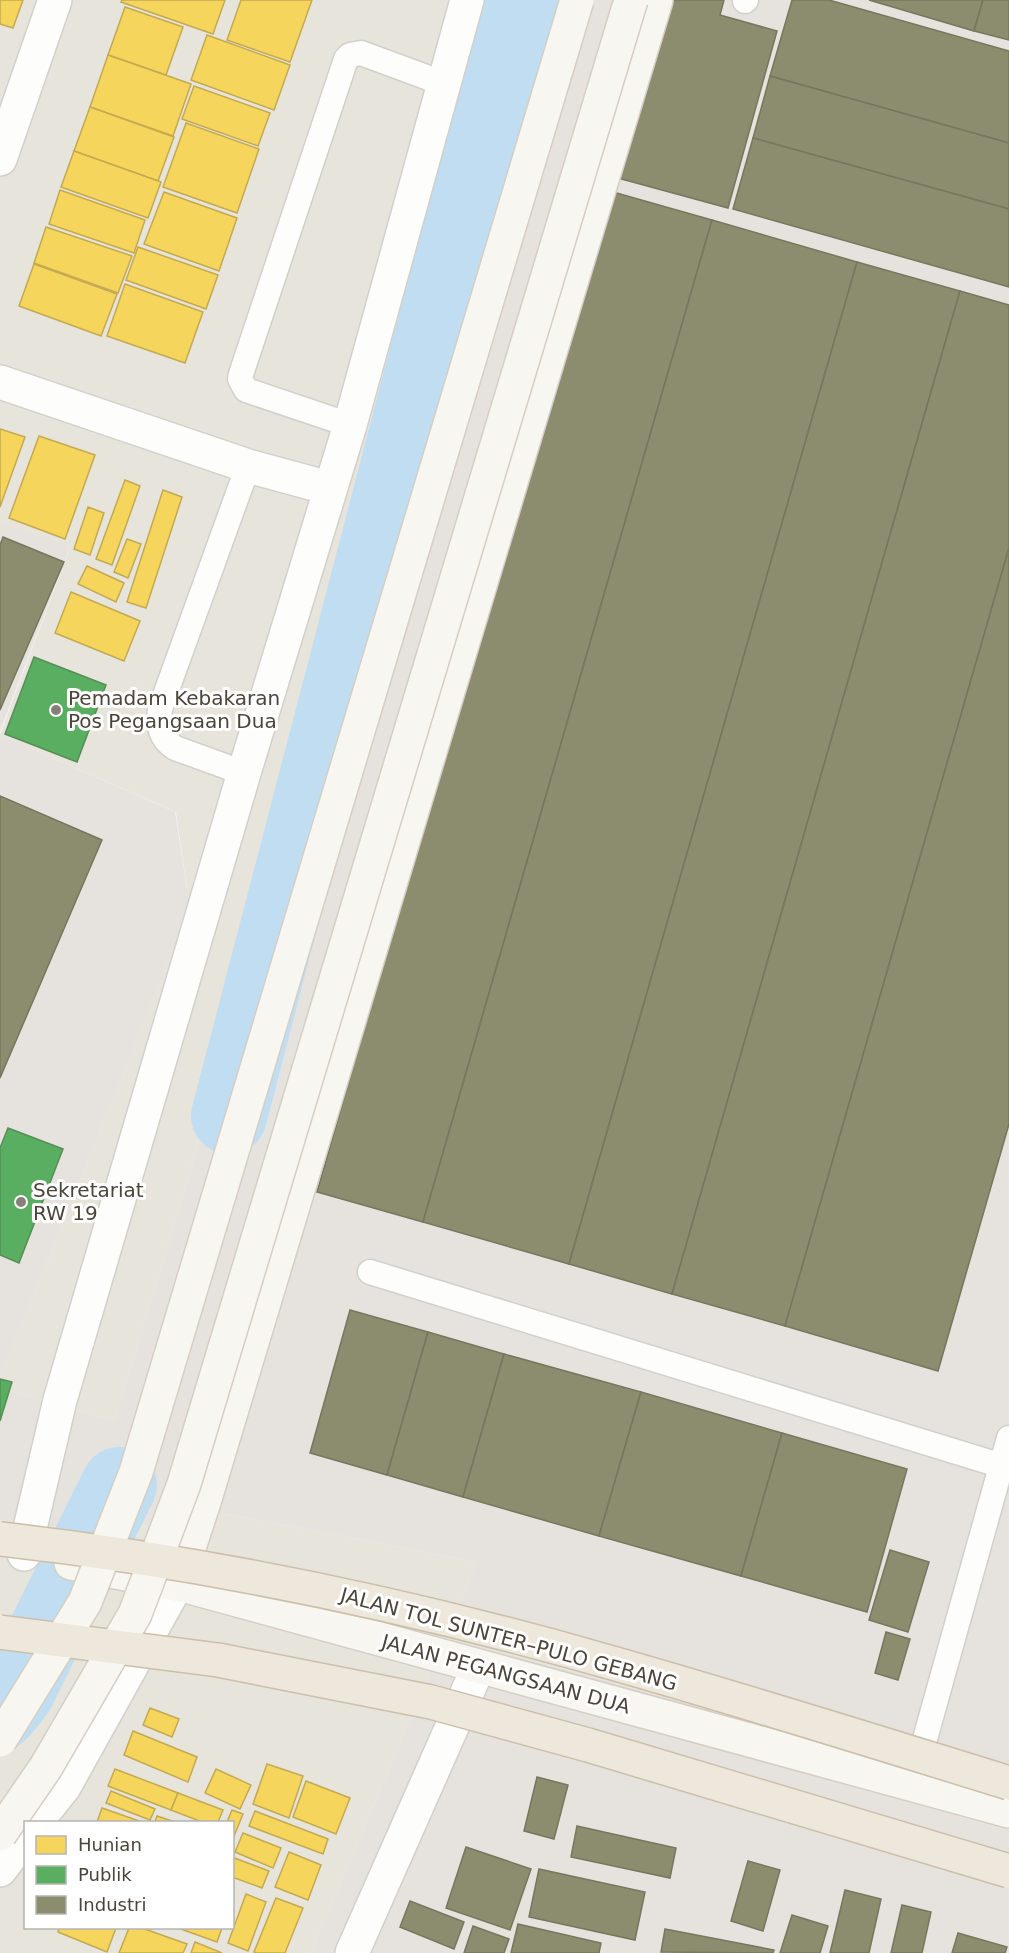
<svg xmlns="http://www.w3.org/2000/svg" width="1009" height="1953" viewBox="0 0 1009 1953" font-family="'DejaVu Sans',sans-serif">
  <rect width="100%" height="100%" fill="#f4f2ee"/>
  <!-- residential -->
  <g fill="#e7e4dc" fill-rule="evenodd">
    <polygon points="0,0 543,0 115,1421 0,1388 0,1378 190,909 176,812 0,735 70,548 0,521"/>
    <path d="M229 1514 477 1562 311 1953H0V1538L26 1544ZM26 1822H232V1928H26Z"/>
  </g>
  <!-- industrial -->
  <g fill="#e6e2de">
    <polygon points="543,0 1009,0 1009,1953 311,1953 477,1562 229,1514 25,1544 0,1538 0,1388 115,1421"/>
    <polygon points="0,521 70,547 0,731"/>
    <polygon points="0,735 175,812 190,909 0,1378"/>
  </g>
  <!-- homes -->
  <g fill="#f6d55c" stroke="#c3aa52" stroke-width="1.5">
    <polygon points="0,0 23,0 13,28 0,24"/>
    <polygon points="122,0 225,0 213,34 121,2"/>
    <polygon points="241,0 312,0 290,62 227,40"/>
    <polygon points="125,7 183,27 166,75 108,55"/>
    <polygon points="207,35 290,65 274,110 191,80"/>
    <polygon points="108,55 191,84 173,136 90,107"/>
    <polygon points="194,86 270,113 258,146 182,119"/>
    <polygon points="90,107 174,137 158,181 74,151"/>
    <polygon points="186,123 259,149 237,213 163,187"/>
    <polygon points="74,151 161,182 148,218 61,187"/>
    <polygon points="60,190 145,220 134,253 49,224"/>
    <polygon points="164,192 237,218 219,271 144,244"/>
    <polygon points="46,227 132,256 118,293 34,263"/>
    <polygon points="138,247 218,275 206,309 126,280"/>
    <polygon points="34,264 117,294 101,336 19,306"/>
    <polygon points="125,284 203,312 185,363 107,336"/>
    <polygon points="0,429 25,437 0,507"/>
    <polygon points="39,436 95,455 65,539 9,518"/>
    <polygon points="125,480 140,486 112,565 96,559"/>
    <polygon points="163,490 182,497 146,608 127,602"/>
    <polygon points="88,507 104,513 90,555 74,549"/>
    <polygon points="127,539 141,544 128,578 114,572"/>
    <polygon points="87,566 124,583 116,602 78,584"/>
    <polygon points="71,592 140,621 124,661 55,633"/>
    <polygon points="150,1708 179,1719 172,1737 143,1725"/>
    <polygon points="133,1731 197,1757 188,1782 124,1755"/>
    <polygon points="267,1764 303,1776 289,1818 253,1804"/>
    <polygon points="115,1769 178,1793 171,1810 108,1786"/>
    <polygon points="216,1769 251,1785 240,1809 205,1793"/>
    <polygon points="306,1781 350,1798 336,1834 293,1817"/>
    <polygon points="111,1791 155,1809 150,1820 106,1803"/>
    <polygon points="178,1793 223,1810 218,1822 202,1822 171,1810"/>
    <polygon points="102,1808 142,1822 97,1822"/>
    <polygon points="232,1810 243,1814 232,1841 232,1822 227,1822"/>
    <polygon points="255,1811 328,1839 323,1854 249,1826"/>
    <polygon points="157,1816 175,1822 155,1822"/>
    <polygon points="243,1833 281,1848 273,1868 235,1852"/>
    <polygon points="289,1852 321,1865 308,1900 275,1887"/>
    <polygon points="232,1857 269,1871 262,1888 232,1877"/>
    <polygon points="246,1894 266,1902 248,1951 228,1943"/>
    <polygon points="276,1898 303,1908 285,1953 256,1953 254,1952"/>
    <polygon points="59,1928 116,1928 107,1952 58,1932"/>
    <polygon points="129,1928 142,1928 187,1944 183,1953 119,1953"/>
    <polygon points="178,1928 222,1928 217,1942"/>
    <polygon points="195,1942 222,1953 191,1953"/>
  </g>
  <!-- public -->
  <g fill="#5aae61" stroke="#568e55" stroke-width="1.5">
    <polygon points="34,657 106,685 77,762 5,734"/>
    <polygon points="8,1128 63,1149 19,1263 0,1255 0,1148"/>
    <polygon points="0,1379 12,1382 0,1421"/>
  </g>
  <!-- industry -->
  <g fill="#8c8c6e" stroke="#78765e" stroke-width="1.5">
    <polygon points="672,0 724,0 720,15 777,31 728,208 614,177"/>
    <polygon points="792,0 829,0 1009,51 1009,143 770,76"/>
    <polygon points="869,0 983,0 974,31"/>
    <polygon points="983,0 1009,0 1009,40 974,31"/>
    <polygon points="770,76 1009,143 1009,209 753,138"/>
    <polygon points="753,138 1009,209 1009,287 733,209"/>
    <polygon points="606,190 712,220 423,1222 317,1192"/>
    <polygon points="712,220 857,262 569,1264 423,1222"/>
    <polygon points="857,262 960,291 672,1294 569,1264"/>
    <polygon points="960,291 1009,305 1009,548 785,1326 672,1294"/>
    <polygon points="3,537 64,562 0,710 0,545"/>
    <polygon points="1009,548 1009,1124 938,1371 785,1326"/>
    <polygon points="0,796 102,840 0,1078"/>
    <polygon points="350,1310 428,1332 387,1475 310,1453"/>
    <polygon points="428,1332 504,1354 463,1497 387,1475"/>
    <polygon points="504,1354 641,1392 599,1536 463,1497"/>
    <polygon points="641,1392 782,1433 741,1576 599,1536"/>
    <polygon points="782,1433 907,1469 867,1612 741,1576"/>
    <polygon points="890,1550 929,1562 908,1632 869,1620"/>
    <polygon points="886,1632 910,1639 898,1680 875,1673"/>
    <polygon points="537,1777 568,1785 554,1839 524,1831"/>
    <polygon points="577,1826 676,1848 670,1878 571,1857"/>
    <polygon points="466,1847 531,1869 510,1930 446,1908"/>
    <polygon points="748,1861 780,1870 763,1931 731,1921"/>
    <polygon points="539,1869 645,1892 635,1940 529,1917"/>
    <polygon points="845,1890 881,1899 869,1953 830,1953"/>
    <polygon points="410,1901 464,1922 454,1949 400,1927"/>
    <polygon points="902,1905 931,1912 922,1953 891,1953"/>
    <polygon points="792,1915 828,1926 820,1953 780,1953"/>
    <polygon points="518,1924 601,1943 599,1953 511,1953"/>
    <polygon points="473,1926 509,1939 504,1953 464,1953"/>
    <polygon points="665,1929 774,1950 773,1953 661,1952"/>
    <polygon points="958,1933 1007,1947 1005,1953 952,1953"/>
  </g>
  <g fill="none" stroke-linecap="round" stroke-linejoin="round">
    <!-- river -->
    <g stroke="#c0ddf1" stroke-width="76">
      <polyline points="229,1116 520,0"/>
      <polyline points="0,1712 17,1691 119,1485"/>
    </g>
    <!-- service casing -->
    <g stroke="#d2d0cb" stroke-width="27">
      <g id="service">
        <polyline points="745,1 746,0"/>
        <polyline points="350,425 246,390 240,379 241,374 346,59 350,55 361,53 445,84"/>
        <path d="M244 773 175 748C160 738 158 726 160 709L248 466"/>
        <polyline points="370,1272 1009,1468"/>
        <polyline points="916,1771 1009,1438"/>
      </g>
    </g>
    <!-- minor casing -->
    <g stroke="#d2d0cb" stroke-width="36">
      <g id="minor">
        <polyline points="0,159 55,0"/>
        <polyline points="0,382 248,466 329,488"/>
        <polyline points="24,1554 60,1400 244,773 350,425 467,0"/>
        <polyline points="352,1953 478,1668"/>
      </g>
    </g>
    <!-- tertiary casing -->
    <g stroke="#d2d0cb" stroke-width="36">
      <g id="tertiary">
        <polyline points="36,1822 64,1787 177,1584"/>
        <polyline points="0,1870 26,1836"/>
      </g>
    </g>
    <!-- secondary casing -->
    <g stroke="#d3cfc5" stroke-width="36">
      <g id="secondary">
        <polyline points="71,1563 186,1586 1009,1811"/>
        <polyline points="177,1584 204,1502 656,0"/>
      </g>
    </g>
    <!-- service -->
    <use href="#service" stroke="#fdfdfc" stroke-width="24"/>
    <!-- minor -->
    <use href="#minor" stroke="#fdfdfc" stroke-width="33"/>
    <!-- tertiary -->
    <use href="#tertiary" stroke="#fdfdfc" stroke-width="33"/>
    <!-- secondary -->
    <use href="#secondary" stroke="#f7f6f1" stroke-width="33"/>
    <!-- secondary-bridge casing -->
    <g stroke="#d3cfc5" stroke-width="36" stroke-linecap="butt">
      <g id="secondary-bridge">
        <polyline points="0,1740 85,1602 136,1472 577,0"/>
        <polyline points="0,1834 46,1767 135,1614 184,1484 631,0"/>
      </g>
    </g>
    <!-- motorway-bridge casing -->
    <g stroke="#ccbfa9" stroke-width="36" stroke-linecap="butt">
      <g id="motorway-bridge">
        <path d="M0 1539C206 1562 410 1605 609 1662 743 1700 876 1742 1009 1783"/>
        <polyline points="0,1632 218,1660 431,1702 588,1745 1009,1871"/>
      </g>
    </g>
    <!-- secondary-bridge -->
    <use href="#secondary-bridge" stroke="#f7f6f1" stroke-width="33"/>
    <!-- motorway-bridge -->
    <use href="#motorway-bridge" stroke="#ede8db" stroke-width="33"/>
  </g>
  <!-- markers -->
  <g fill="#868178" stroke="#fff" stroke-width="2">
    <circle cx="56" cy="710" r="6"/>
    <circle cx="21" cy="1202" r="6"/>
  </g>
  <g text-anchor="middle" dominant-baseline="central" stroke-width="6" stroke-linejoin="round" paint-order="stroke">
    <!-- poi labels -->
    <g font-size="20" fill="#4b4439" stroke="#fff" text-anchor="start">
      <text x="68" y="698">Pemadam Kebakaran<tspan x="68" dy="23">Pos Pegangsaan Dua</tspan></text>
      <text x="33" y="1190">Sekretariat<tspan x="33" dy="23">RW 19</tspan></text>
    </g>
    <!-- street labels -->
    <g font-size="20" fill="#4b4439" stroke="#fff">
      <text transform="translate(509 1639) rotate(15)">JALAN TOL SUNTER–PULO GEBANG</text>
      <text transform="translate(506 1674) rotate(15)">JALAN PEGANGSAAN DUA</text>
    </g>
  </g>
  <!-- legend -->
  <rect x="24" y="1821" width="210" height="108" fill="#ffffff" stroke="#b7b4b0" stroke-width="1.5"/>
  <rect x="36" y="1836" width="30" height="18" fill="#f6d55c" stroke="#b7b4b0" stroke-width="1.5"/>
  <text x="78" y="1851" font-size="18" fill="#4b4439">Hunian</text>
  <rect x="36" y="1866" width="30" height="18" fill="#5aae61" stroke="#b7b4b0" stroke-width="1.5"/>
  <text x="78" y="1881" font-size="18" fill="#4b4439">Publik</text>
  <rect x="36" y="1896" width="30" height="18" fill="#8c8c6e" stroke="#b7b4b0" stroke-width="1.5"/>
  <text x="78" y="1911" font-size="18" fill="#4b4439">Industri</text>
</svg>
